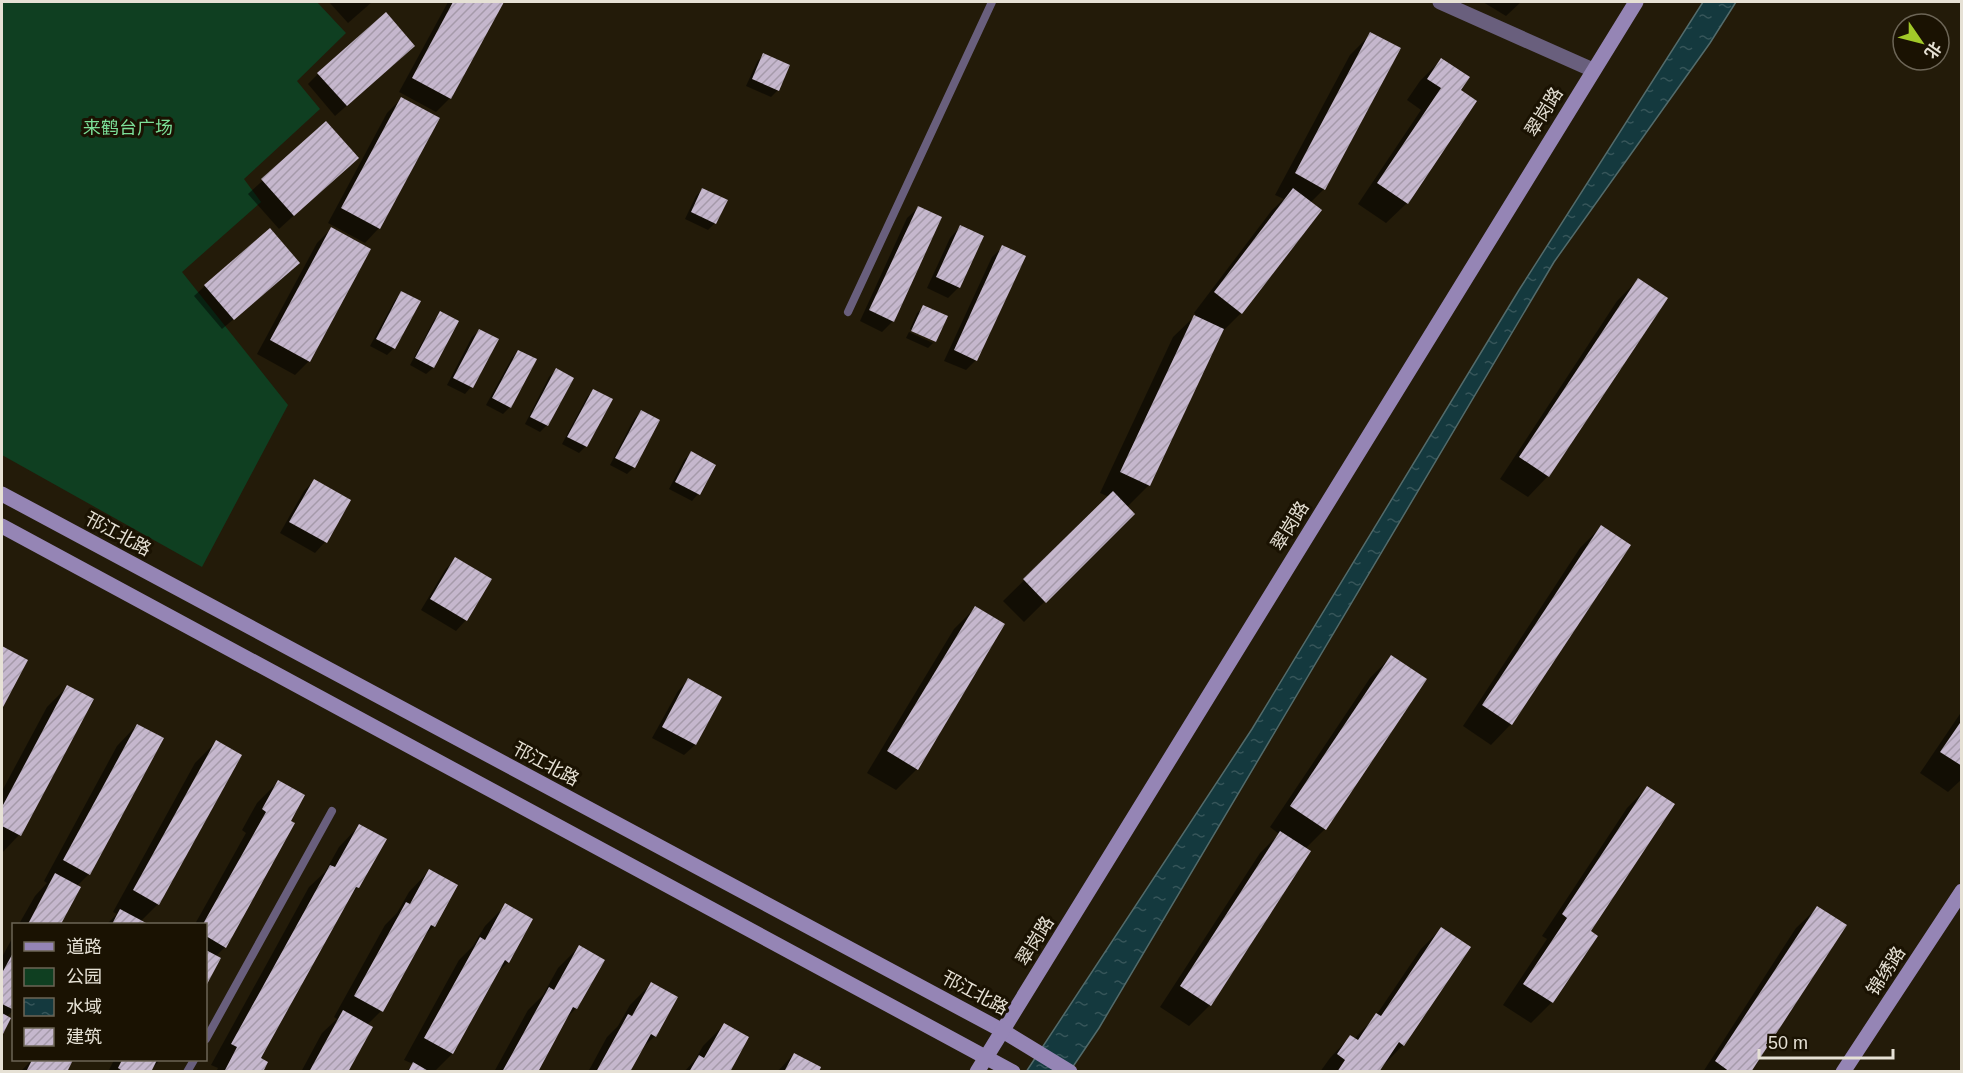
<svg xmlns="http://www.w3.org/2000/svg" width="1963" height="1073" viewBox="0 0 1963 1073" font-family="Arial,'Noto Sans SC',sans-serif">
  <defs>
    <pattern id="water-ripples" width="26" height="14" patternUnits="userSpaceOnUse" patternTransform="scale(1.5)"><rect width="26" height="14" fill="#14393e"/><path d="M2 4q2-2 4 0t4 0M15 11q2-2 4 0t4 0" fill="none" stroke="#365559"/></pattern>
    <pattern id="building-hatch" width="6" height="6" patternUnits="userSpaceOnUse" patternTransform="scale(1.5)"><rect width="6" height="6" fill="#c5b7cd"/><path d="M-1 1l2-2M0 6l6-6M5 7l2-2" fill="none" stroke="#a59aaa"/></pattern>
  </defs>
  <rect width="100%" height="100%" fill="#231b09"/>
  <!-- park -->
  <polygon fill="#0f3f21" points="2,2 317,2 346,33 297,81 320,109 244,179 261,202 182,272 288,405 202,567 2,455"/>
  <!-- water -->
  <polygon fill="url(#water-ripples)" stroke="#536b6b" stroke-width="1.5" points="1703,2 1736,2 1710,43 1554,262 1099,1028 1070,1071 1026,1072 1252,729 1519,290"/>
  <!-- shadow -->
  <g fill="#0007">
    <polygon points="329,2 372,2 348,23"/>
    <polygon points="448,2 502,2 450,98 436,112 399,92"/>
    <polygon points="1483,2 1521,2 1506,16"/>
    <polygon points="1371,34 1324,189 1310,203 1241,313 1220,334 1149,485 1127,507 1133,514 1024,622 1003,601 1109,497 1100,493 1173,337 1196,315 1194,313 1272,210 1284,199 1275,195 1350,55"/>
    <polygon points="763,55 778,90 771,97 746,86 757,62"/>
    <polygon points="403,56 335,116 308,84 318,74"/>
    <polygon points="1441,60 1459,91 1407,203 1386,223 1358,204 1421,110 1407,100 1420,81"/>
    <polygon points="401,99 379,228 365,243 328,223 387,113"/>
    <polygon points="326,123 357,158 279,229 248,194"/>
    <polygon points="703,189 715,223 708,230 685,219 696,196"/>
    <polygon points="918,208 893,321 882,332 860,321 907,218"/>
    <polygon points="960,227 959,287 948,298 927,288 950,238"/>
    <polygon points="331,229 309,361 295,375 257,354 317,243"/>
    <polygon points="1003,247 976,360 966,370 944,361 992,257"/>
    <polygon points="288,273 222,329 194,296 205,286"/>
    <polygon points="1638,280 1548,476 1528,497 1500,479 1617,301"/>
    <polygon points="402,293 394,348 387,355 370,346 395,300"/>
    <polygon points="924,307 946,317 934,342 934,340 910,329 917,313"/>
    <polygon points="441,313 457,322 433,368 426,374 410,365 434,320"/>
    <polygon points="479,331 497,340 471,387 465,394 447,385 472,337"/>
    <polygon points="909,332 933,343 928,348 906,338"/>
    <polygon points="518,351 535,360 510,407 503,414 486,405 512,358"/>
    <polygon points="556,370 547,425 540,432 525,424 549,377"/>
    <polygon points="593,391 586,446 579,453 562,444 587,397"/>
    <polygon points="641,412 658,421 633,468 627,474 610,465 634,419"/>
    <polygon points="691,453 714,465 698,494 692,501 669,489 684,460"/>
    <polygon points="314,481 349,501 325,542 315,553 280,533 304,491"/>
    <polygon points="1601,527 1511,724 1491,745 1463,726 1580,548"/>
    <polygon points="455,559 466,620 456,631 421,610 445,570"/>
    <polygon points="975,608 917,769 896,790 867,773 954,629"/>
    <polygon points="2,647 26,661 2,706"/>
    <polygon points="1391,657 1325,829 1305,849 1210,1005 1189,1026 1160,1007 1260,853 1279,834 1270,827 1370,678"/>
    <polygon points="688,680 720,697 695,745 684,755 652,738 678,691"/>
    <polygon points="67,687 92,700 19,835 2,853 2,791 47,707"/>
    <polygon points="1962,711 1962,779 1948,792 1920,773"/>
    <polygon points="137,725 89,874 77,886 79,888 59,924 19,924 35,896 47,883 44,881 117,746"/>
    <polygon points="216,742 158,904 140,922 143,924 107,924 117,914 113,912 195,763"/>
    <polygon points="278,782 225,947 215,957 219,959 206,983 206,924 195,924 246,833 242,830 257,803"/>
    <polygon points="1647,788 1589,931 1596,936 1551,1003 1531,1023 1503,1005 1547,939 1542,936 1627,808"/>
    <polygon points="359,826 358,887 348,897 259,1059 261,1072 216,1072 218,1068 211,1065 309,887 325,872 339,847"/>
    <polygon points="429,871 434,926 422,938 381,1011 367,1025 346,1072 301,1072 322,1033 337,1019 334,1017 385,925 397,913 409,892"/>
    <polygon points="506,905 508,962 496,974 452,1054 434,1072 406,1072 413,1064 404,1060 459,960 473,946 485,926"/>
    <polygon points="1817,908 1749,1072 1703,1072 1796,928"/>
    <polygon points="1441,929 1403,1045 1377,1072 1320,1072 1330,1058 1350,1037 1354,1039 1375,1017 1421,949"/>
    <polygon points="14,935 14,1010 6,1017 9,1019 2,1033 2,957"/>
    <polygon points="579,947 576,1008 564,1021 536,1072 494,1072 528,1010 543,995 558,968"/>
    <polygon points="651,984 655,1036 641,1049 629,1072 588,1072 607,1037 618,1026 630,1005"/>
    <polygon points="724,1025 728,1072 684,1072 695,1060 703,1046"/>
    <polygon points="794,1054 817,1072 777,1072"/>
    <polygon points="32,1060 72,1060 65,1072 20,1072"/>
    <polygon points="114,1060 160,1060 149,1072 108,1072"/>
  </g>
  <!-- building -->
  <g fill="url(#building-hatch)">
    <polygon points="453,2 504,2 451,99 412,78"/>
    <polygon points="386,12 415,46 347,106 317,73"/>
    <polygon points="1370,32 1401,48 1325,190 1295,173"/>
    <polygon points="763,53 790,65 779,91 752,79"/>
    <polygon points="1441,58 1470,77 1461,90 1477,101 1408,204 1377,183 1441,88 1427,79"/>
    <polygon points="401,97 440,118 380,229 341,208"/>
    <polygon points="326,121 359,158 294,216 261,179"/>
    <polygon points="702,188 728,200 716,224 691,212"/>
    <polygon points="1293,188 1322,210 1242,314 1214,292"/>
    <polygon points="918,206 942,217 894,322 869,310"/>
    <polygon points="960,225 984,236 960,288 936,277"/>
    <polygon points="331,227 371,249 310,362 270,340"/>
    <polygon points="270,228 300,263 234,320 204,285"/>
    <polygon points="1002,245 1026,256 977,361 954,350"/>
    <polygon points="1638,278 1668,298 1549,477 1519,457"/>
    <polygon points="401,291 421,301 395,349 376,339"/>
    <polygon points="923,305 948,316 936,342 911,331"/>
    <polygon points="440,311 459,321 434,368 415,358"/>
    <polygon points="1194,315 1224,329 1150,486 1120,472"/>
    <polygon points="479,329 499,339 473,388 453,378"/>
    <polygon points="518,350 537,359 511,408 492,398"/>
    <polygon points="556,368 574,378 548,426 530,417"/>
    <polygon points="593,389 613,399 587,447 567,437"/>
    <polygon points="641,410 660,420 635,468 615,458"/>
    <polygon points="691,451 716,465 700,495 675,482"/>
    <polygon points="314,479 351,500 327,543 289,522"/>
    <polygon points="1113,491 1135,514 1046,603 1023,579"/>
    <polygon points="1601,525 1631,545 1512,725 1482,705"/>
    <polygon points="455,557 492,579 467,621 430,599"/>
    <polygon points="975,606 1005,624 918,770 887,751"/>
    <polygon points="2,646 28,660 2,709"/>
    <polygon points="1391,655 1427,679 1326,830 1290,806"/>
    <polygon points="688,678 722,697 696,745 662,727"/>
    <polygon points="67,685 94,699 21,836 2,826 2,807"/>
    <polygon points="1962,720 1962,766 1940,752"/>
    <polygon points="137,724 164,738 90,875 63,860"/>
    <polygon points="216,740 242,755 159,905 133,890"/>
    <polygon points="278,780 305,795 291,821 295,823 226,948 206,936 206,924 203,924 266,812 262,809"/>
    <polygon points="1647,786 1675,804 1591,931 1598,936 1553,1003 1523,984 1567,918 1562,914"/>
    <polygon points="359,824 387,839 359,888 356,887 261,1058 268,1062 263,1072 224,1072 237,1047 231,1044 330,865 335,867"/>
    <polygon points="1280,831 1311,851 1211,1006 1180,986"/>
    <polygon points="429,869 458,885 435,927 431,925 383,1012 354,996 406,902 410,904"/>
    <polygon points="55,873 81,887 61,924 28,924"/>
    <polygon points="505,903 533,919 509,963 505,960 453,1054 424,1038 480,937 485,940"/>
    <polygon points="1817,906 1847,925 1751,1072 1730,1072 1715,1061"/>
    <polygon points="120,909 148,924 112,924"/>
    <polygon points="1441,927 1471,947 1404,1046 1399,1042 1379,1072 1337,1072 1345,1060 1337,1054 1350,1035 1358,1040 1376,1013 1381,1016"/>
    <polygon points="579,945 605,960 577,1009 573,1007 538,1072 502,1072 549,987 554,990"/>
    <polygon points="206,950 221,958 206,986"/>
    <polygon points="14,951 14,1010 2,1004 2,973"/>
    <polygon points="651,982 678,997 656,1037 651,1034 630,1072 596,1072 628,1014 632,1016"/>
    <polygon points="343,1010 373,1027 348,1072 309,1072"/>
    <polygon points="2,1013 11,1018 2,1036"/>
    <polygon points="724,1023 749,1037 730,1072 689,1072 699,1055 704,1058"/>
    <polygon points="794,1053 821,1067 819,1072 784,1072"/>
    <polygon points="32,1060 73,1060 67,1072 26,1072"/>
    <polygon points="122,1060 157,1060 151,1072 124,1072 118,1068"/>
    <polygon points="413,1062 430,1072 408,1072"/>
  </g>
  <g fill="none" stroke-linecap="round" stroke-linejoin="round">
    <!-- lane -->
    <g stroke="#695f7d" stroke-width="8">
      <polyline points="848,312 992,2"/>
      <polyline points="206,1039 332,811"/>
      <polyline points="187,1072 194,1060"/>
    </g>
    <!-- street -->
    <polyline stroke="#695f7d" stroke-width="15" points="1440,2 1593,70"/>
    <!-- secondary -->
    <g stroke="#9585b5" stroke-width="15">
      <polyline points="2,494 1003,1031 1070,1072"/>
      <polyline points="2,526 1013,1072"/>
      <polyline points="977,1072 1636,2"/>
      <polyline points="1843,1072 1962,891"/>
    </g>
  </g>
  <g text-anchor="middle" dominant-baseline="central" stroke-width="6" stroke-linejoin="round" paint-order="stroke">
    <!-- street labels -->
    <g font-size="18" fill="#e6e1d5" stroke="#1a1202">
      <text transform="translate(1544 112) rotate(-58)">翠岗路</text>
      <text transform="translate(1290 526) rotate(-58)">翠岗路</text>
      <text transform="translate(118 534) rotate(28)">邗江北路</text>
      <text transform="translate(546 764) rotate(28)">邗江北路</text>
      <text transform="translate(1035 941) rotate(-58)">翠岗路</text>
      <text transform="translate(1886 971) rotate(-57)">锦绣路</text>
      <text transform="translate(975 993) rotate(28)">邗江北路</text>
    </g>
    <!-- park labels -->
    <g font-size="18" fill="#7cdf98" stroke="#1a1202">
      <text x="128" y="128">来鹤台广场</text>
    </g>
  </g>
  <!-- border -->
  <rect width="1963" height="1073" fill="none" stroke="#e6e1d5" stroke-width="6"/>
  <!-- legend -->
  <rect x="12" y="923" width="195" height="138" fill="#1a1202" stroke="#6c6556" stroke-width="1.5"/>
  <rect x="24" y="942" width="30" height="9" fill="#9585b5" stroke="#6c6556" stroke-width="1.5"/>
  <text x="66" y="953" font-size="18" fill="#e6e1d5">道路</text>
  <rect x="24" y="968" width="30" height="18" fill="#0f3f21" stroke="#6c6556" stroke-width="1.5"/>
  <text x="66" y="983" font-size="18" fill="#e6e1d5">公园</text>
  <rect x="24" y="998" width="30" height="18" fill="url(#water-ripples)" stroke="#6c6556" stroke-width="1.5"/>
  <text x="66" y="1013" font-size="18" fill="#e6e1d5">水域</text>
  <rect x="24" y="1028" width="30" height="18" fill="url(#building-hatch)" stroke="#6c6556" stroke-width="1.5"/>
  <text x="66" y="1043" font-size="18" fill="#e6e1d5">建筑</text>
  <!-- north arrow -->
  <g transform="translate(1921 42) rotate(125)"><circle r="28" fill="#1a1202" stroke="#6c6556" stroke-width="1.5"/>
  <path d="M0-4.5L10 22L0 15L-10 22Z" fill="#a2c929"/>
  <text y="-9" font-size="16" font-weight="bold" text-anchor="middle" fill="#e6e1d5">北</text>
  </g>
  <!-- scale -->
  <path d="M1759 1049v9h134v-9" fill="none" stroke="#e6e1d5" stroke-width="3"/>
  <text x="1768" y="1049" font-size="18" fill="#e6e1d5" stroke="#1a1202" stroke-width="4.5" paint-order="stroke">50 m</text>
</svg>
